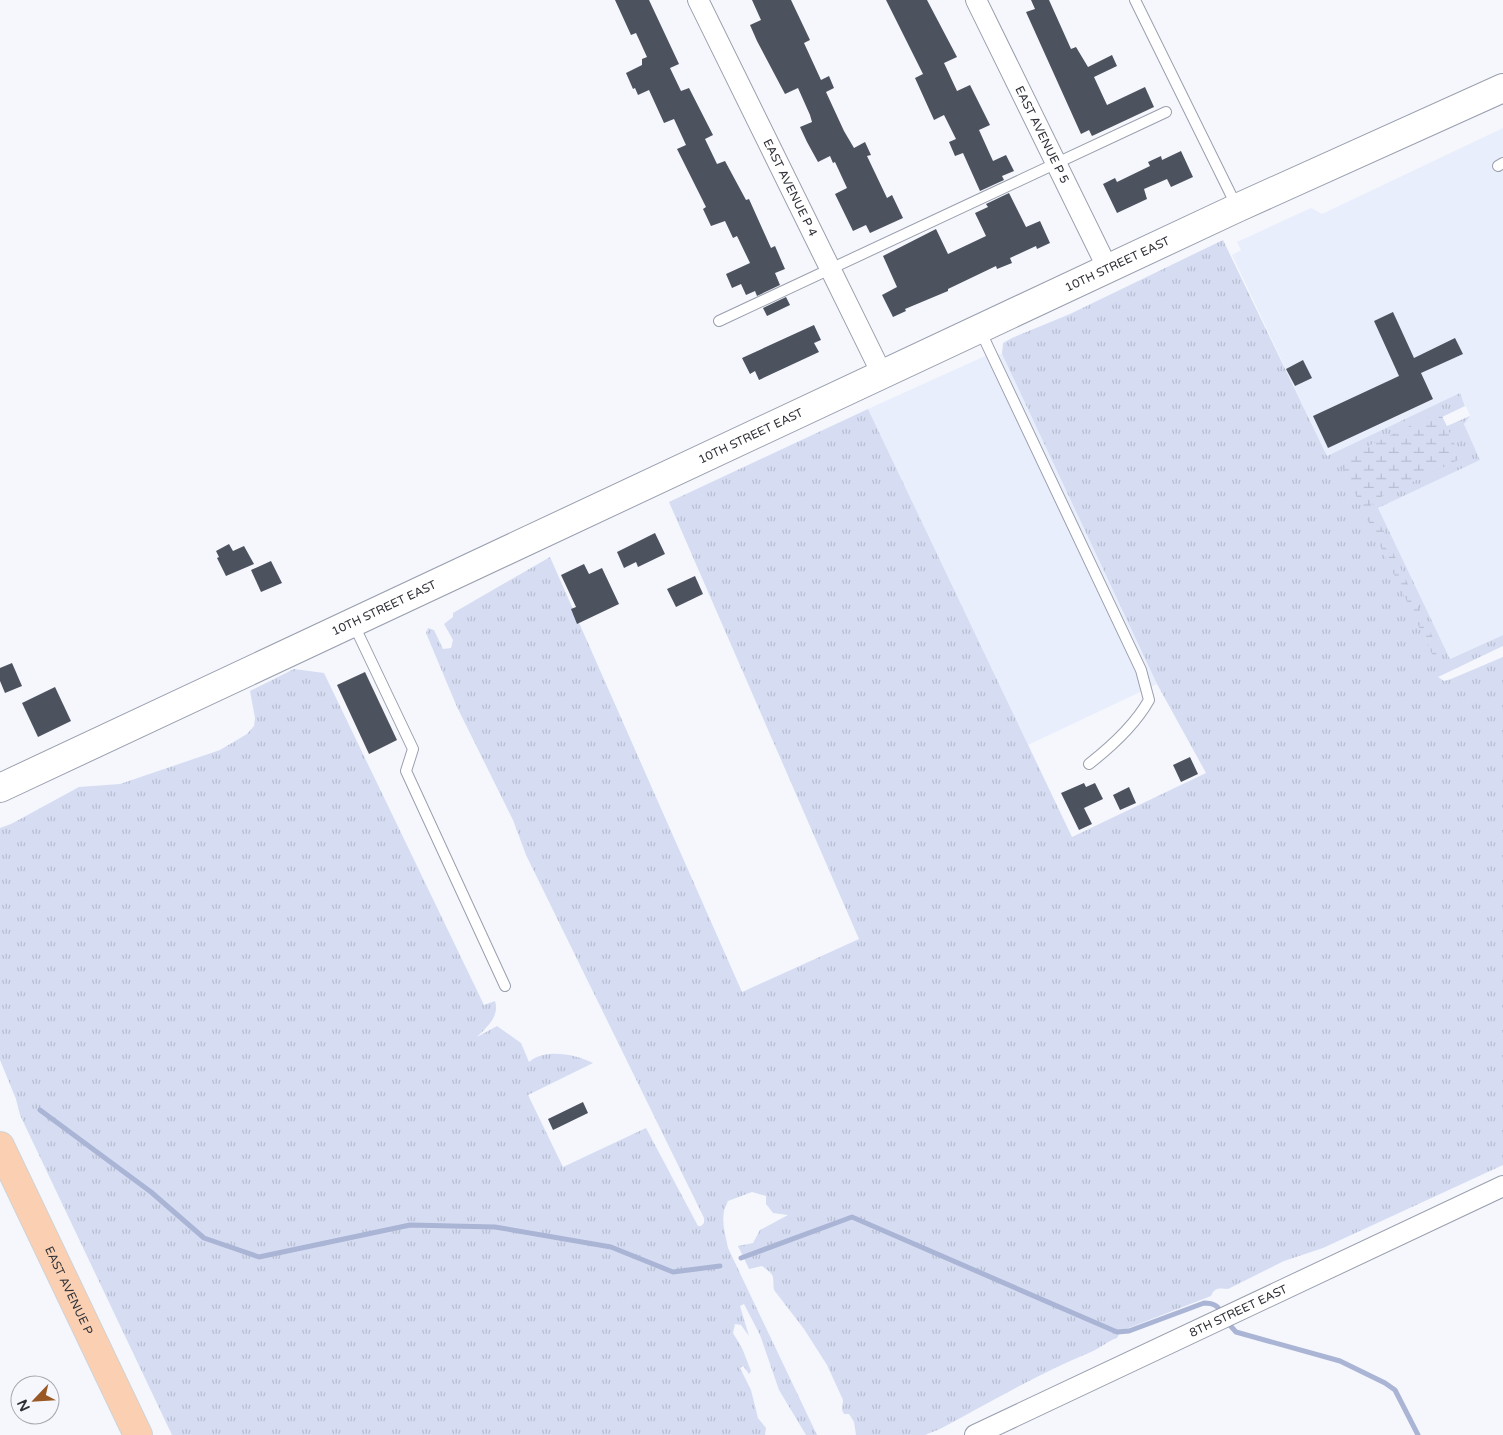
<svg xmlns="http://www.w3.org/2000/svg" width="1503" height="1435" viewBox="0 0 1503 1435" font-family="'Varela Round',sans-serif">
  <defs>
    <pattern id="grass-tufts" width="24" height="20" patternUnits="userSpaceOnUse" patternTransform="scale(1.25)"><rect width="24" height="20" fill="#d6ddf3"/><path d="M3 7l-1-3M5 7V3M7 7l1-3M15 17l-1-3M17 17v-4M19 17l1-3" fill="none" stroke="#b8bed1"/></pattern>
    <pattern id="wetland-marsh" width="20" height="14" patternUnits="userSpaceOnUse" patternTransform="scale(1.25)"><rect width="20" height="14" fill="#d6ddf3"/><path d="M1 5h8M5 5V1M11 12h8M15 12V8" fill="none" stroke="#b8bed1"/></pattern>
  </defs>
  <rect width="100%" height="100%" fill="#f5f7fd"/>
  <!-- built -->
  <g fill="#e9eefc">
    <polygon points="1503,128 1503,635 1450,659 1377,508 1480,460 1464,424 1470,415 1460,394 1327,456 1232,255 1241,250 1237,242 1311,208 1322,214"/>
    <polygon points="1002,354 1157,684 1028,745 868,409 985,356"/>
  </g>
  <!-- grass -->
  <path fill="url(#grass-tufts)" d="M1223 240 1327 456 1460 393 1465 406 1442 417 1447 426 1470 416 1464 424 1480 460 1378 508 1450 659 1503 635V646L1438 677 1444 681 1451 679 1503 657V1165L1323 1248 1284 1261 1228 1289C1219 1288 1214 1288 1211 1296L1121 1331 1117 1338C1107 1341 1101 1348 1091 1352 1038 1374 990 1402 940 1429L925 1435H856L854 1422 849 1414H844L842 1410 843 1400 827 1365 804 1329 774 1290C772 1275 777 1277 762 1266L749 1269 738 1246 753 1243 760 1230 788 1215 773 1213 766 1204V1196L752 1192 728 1201C719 1216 725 1232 728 1248L817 1435H806L779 1390 760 1335 744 1304 740 1306 749 1336 741 1325 735 1324 733 1333 742 1348 751 1371 749 1374 743 1366 740 1368 751 1390 758 1418 766 1428 765 1435H172L20 1115 16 1099 0 1060V828L11 824 79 787 120 784 220 750 247 734 254 726 255 718 250 691 294 669 324 673 484 1005 495 1001C500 1016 487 1027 477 1037L497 1026 521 1043 529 1062C544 1048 576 1054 593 1063L528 1095 563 1167 646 1128 698 1226H701L704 1223V1218L526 855 513 820 457 707 426 633 428 628 434 630 443 649 451 648 453 640 444 624 453 617V613L550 557 742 992 859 939 669 502 868 409 1072 837 1206 773 1157 684 1002 354 1003 343 1012 338 1070 314Z"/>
  <!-- wetland -->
  <polygon fill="url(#wetland-marsh)" points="1435,414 1442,416 1459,454 1458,460 1381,497 1380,505 1377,507 1370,503 1440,653 1440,657 1435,660 1339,460"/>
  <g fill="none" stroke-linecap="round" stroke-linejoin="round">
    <!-- stream -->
    <g stroke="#aab4d4" stroke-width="5">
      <polyline points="40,1110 151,1192 204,1238 259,1257 410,1225 495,1227 611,1247 673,1272 720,1266"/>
      <path d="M741 1258 852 1217 1117 1332 1129 1331 1204 1303C1214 1303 1219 1306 1222 1315"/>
      <polyline points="1227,1322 1236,1332 1340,1361 1385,1383 1395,1390 1418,1435"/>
    </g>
  </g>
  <!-- building -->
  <g fill="#4d525f">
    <polygon points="615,0 649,0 679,64 670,68 681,91 689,88 713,135 705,139 717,164 725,161 746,200 749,199 771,248 775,246 785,269 775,273 780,285 757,296 755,291 746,295 741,284 732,288 726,274 750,263 737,236 733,238 725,221 711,226 703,209 706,207 677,149 686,145 674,119 664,123 649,90 638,95 635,88 633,89 626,73 642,65 642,59 647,57 636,33 631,35"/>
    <polygon points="752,0 791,0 810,40 804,43 821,80 829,76 834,88 826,92 844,131 854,148 865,142 871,155 867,156 887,198 892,195 903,218 870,233 866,225 853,231 835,194 847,188 835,162 833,163 830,156 818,162 807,142 800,127 812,122 810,115 798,88 785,94 757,41 750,25 761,20"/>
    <polygon points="886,0 927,0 957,57 944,63 957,91 970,85 990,125 979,130 993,161 1006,155 1014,171 1002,176 1004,180 980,191 963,153 955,156 949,142 956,139 944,115 934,120 915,78 923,74"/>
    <polygon points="1031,0 1049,0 1071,49 1076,47 1088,67 1112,55 1117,66 1094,77 1107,105 1145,87 1154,107 1092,136 1089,130 1081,134 1026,12 1035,9"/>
    <polygon points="1181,151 1193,177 1171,187 1167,179 1144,189 1147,199 1117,213 1103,184 1115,178 1117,182 1150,166 1148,162 1161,156 1162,160"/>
    <polygon points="1009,193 1026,227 1040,221 1050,243 1037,249 1036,246 1010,258 1012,263 997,269 996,266 948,289 948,291 905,309 906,311 893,317 882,295 897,287 883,256 936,229 948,254 986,236 975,213 988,207 986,204"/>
    <polygon points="786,297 790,305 767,316 763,308"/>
    <polygon points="1393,312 1414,358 1455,338 1463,354 1421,373 1433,399 1328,448 1313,416 1399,376 1374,321"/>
    <polygon points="814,325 821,340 814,343 819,352 759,380 755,371 750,374 742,358"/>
    <polygon points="1303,360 1312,378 1295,386 1286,369"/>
    <polygon points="655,533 665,554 638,567 636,562 624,568 617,552"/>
    <polygon points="229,544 233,551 244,546 254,564 226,576 217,558 219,557 216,551"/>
    <polygon points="271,561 282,583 261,592 251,570"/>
    <polygon points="584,564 589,574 602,568 619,604 577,624 571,609 576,607 561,575"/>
    <polygon points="695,576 703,594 676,607 667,589"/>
    <polygon points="12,663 22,686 5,693 0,681 0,668"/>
    <polygon points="365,672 397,740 369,754 337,685"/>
    <polygon points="55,687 71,721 38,737 22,703"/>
    <polygon points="1190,757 1198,774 1181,782 1173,765"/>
    <polygon points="1084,783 1086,787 1095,783 1103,799 1084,808 1092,824 1079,830 1061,793"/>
    <polygon points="1129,787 1136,803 1120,810 1113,795"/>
    <polygon points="583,1102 588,1113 553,1130 548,1119"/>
  </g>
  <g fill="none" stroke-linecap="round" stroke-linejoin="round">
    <!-- service casing -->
    <g stroke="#9a9fae" stroke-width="12">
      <g id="service">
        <polyline points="1135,0 1237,207"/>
        <polyline points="1498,166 1503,163"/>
        <polyline points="719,321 1166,112"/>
        <path d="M980 330 1141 670 1149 700C1135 725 1112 746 1089 764"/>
        <polyline points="353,623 413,749 406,771 505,986"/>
      </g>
    </g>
    <!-- minor casing -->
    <g stroke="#9a9fae" stroke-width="22">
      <g id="minor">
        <path id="s1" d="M698 0 882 374"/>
        <path id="s2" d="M976 0 1108 269"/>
        <path id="s3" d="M975 1435 1503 1186"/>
      </g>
    </g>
    <!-- secondary casing -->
    <g stroke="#9a9fae" stroke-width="30">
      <g id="secondary">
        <path id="s4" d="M0 788 1237 208 1503 88"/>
      </g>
    </g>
    <!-- primary casing -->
    <g stroke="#d1d2d3" stroke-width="30">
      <g id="primary">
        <path id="s5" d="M0 1146 138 1435"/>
      </g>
    </g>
    <!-- service -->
    <use href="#service" stroke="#fff" stroke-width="10"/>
    <!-- minor -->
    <use href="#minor" stroke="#fff" stroke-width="20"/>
    <!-- secondary -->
    <use href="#secondary" stroke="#fff" stroke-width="28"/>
    <!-- primary -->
    <use href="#primary" stroke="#fbd0b2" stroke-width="28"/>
  </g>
  <g text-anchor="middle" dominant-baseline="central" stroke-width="5" stroke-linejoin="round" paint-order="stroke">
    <!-- street labels -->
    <g font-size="12" fill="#2f3137" stroke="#f5f7fd">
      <text stroke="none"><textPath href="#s2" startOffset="150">EAST AVENUE P 5</textPath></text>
      <text stroke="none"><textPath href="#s1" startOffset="209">EAST AVENUE P 4</textPath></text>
      <text stroke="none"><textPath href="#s4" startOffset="1234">10TH STREET EAST</textPath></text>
      <text stroke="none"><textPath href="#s4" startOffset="829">10TH STREET EAST</textPath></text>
      <text stroke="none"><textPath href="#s4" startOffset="424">10TH STREET EAST</textPath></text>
      <text stroke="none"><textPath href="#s5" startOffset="160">EAST AVENUE P</textPath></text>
      <text stroke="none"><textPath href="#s3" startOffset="291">8TH STREET EAST</textPath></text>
    </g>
  </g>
  <!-- north arrow -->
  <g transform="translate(35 1400) rotate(245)"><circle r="24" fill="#f5f7fd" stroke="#a6a8ae"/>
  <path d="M0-4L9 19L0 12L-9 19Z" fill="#995824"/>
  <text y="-8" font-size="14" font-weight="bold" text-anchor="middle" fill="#2f3137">N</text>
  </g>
</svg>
